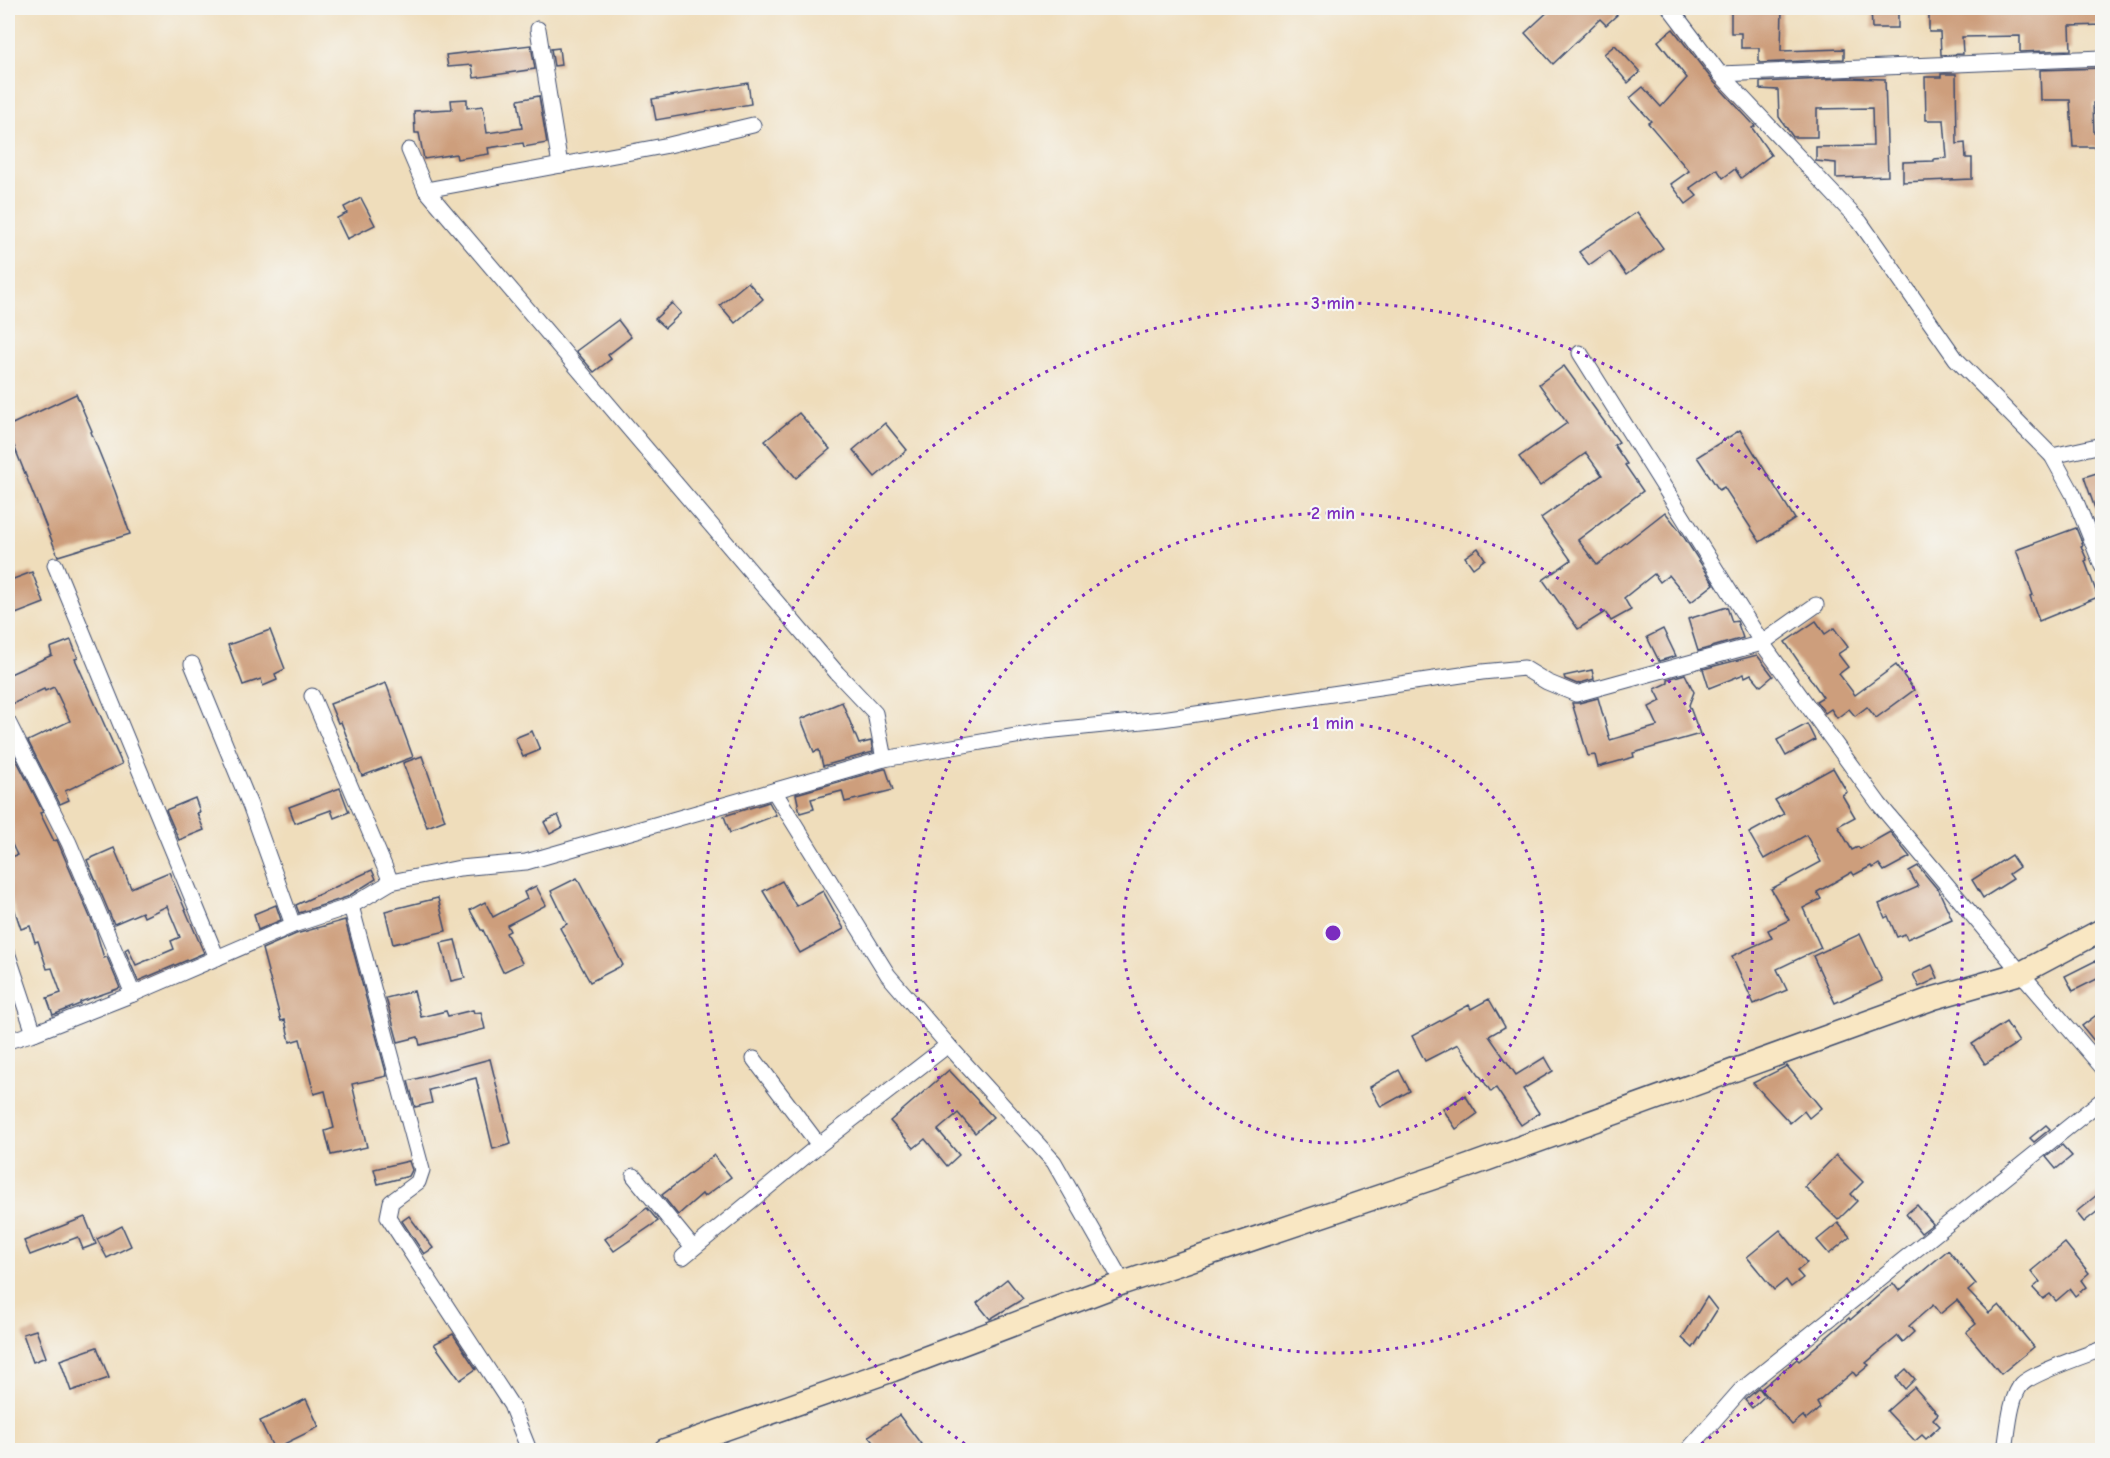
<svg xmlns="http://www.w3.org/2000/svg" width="2110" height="1458" viewBox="0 0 2110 1458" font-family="'Comic Neue',sans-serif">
  <rect width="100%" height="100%" fill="#f6f6f2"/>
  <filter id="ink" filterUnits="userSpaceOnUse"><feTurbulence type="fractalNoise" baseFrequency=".0167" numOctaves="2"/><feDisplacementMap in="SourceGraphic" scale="12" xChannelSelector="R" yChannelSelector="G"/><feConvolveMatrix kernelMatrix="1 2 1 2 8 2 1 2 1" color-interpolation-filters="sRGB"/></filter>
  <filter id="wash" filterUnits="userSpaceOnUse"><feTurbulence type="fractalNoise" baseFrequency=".008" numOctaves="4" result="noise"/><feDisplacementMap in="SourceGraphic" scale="24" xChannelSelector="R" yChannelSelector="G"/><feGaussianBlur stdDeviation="1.35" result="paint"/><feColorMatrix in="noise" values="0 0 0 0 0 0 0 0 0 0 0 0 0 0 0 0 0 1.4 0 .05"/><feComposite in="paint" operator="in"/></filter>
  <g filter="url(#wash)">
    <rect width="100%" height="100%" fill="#efddbb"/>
    <g id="blocks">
      <!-- building -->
      <g fill="#cd9e7b">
        <polygon points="1552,8 1614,8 1612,9 1617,15 1606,25 1600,19 1553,64 1525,33"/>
        <polygon points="1753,8 1782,8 1781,51 1844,49 1844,59 1759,63 1759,48 1741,48 1741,33 1731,33 1731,9"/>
        <polygon points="1871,8 1898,8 1898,28 1872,28"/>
        <polygon points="1929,8 2103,8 2103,25 2070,26 2071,50 2020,52 2020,36 1962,37 1963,54 1941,55 1940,32 1929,32"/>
        <polygon points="1673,29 1713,81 1755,126 1752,128 1771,155 1741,178 1735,169 1723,178 1717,169 1690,188 1697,196 1686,204 1671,184 1689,171 1648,123 1651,121 1630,98 1643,87 1661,107 1687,78 1658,41"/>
        <polygon points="531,45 535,69 474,78 472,65 448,67 446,55"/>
        <polygon points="1615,45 1640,72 1628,83 1604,54"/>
        <polygon points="559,48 561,65 554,66 551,49"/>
        <polygon points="2103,68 2103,102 2093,103 2094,133 2103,133 2103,147 2073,147 2070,100 2041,100 2040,70"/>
        <polygon points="1941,74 1956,74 1957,144 1965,143 1966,158 1972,158 1972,179 1903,182 1903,162 1934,161 1934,159 1947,158 1944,120 1926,120 1925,77 1941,77"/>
        <polygon points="1846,78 1885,79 1888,176 1836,178 1836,163 1816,161 1816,147 1873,146 1872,108 1817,109 1817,137 1793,137 1779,117 1778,90 1760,89 1760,82"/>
        <polygon points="748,83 751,104 656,120 652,99"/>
        <polygon points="539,96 547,143 524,147 523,143 488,148 489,154 457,159 456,154 424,159 419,133 415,133 414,111 452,109 451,100 467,99 467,108 483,106 487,133 522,128 518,100"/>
        <polygon points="361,198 375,225 347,239 337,218 347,213 344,207"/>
        <polygon points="1637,212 1663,248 1626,275 1609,251 1589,265 1579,252"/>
        <polygon points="748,282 763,299 735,323 720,305"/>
        <polygon points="672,303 681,313 665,328 655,319"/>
        <polygon points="618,320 631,337 608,355 611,359 594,372 576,351"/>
        <polygon points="1564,366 1619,442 1614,445 1627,464 1625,465 1643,491 1578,540 1597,565 1665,512 1680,531 1714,584 1691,602 1669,575 1660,582 1654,574 1624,598 1631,610 1611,621 1605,612 1578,629 1543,580 1571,560 1541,518 1602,475 1586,453 1540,486 1519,457 1567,423 1539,384"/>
        <polygon points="76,394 92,431 91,432 115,491 130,534 58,556 14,446 8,448 8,426"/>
        <polygon points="799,413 830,449 796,478 765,441"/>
        <polygon points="885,423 907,450 875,477 853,450"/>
        <polygon points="1740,430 1795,519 1760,542 1724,487 1719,490 1697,457"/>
        <polygon points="2103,471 2103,538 2101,538 2095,521 2099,520 2084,477"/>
        <polygon points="2076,528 2083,545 2081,546 2087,560 2085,561 2098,597 2039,621 2030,596 2033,595 2016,550"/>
        <polygon points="1478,548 1485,559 1473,568 1465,557"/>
        <polygon points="32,572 44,603 8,617 8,581"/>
        <polygon points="1727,607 1732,622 1737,621 1743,638 1698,651 1688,619"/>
        <polygon points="1816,621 1825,634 1834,628 1848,647 1838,654 1848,667 1839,674 1855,695 1896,665 1914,690 1876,718 1867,707 1855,716 1849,709 1837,718 1831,709 1825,713 1816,701 1823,697 1785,642"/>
        <polygon points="1663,629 1676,656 1659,661 1647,637"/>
        <polygon points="270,630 285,669 275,674 277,680 263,686 261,679 243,685 228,645"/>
        <polygon points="71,640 78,658 75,659 122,764 65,791 69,800 60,804 28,741 70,721 54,687 45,691 44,689 8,706 8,675 52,655 50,648"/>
        <polygon points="1757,655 1773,676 1761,686 1751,674 1745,677 1744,674 1709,688 1703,669"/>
        <polygon points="1592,670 1594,679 1577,684 1565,679 1564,676"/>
        <polygon points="1685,674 1694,692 1689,705 1700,734 1633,753 1634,757 1598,767 1595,755 1588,756 1572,703 1579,703 1598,698 1610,740 1658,726 1649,707 1661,701 1655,689 1668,683 1668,679"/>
        <polygon points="386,683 413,757 362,776 341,722 338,723 330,704"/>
        <polygon points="842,702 859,744 871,741 873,752 823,766 819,750 814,752 801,719"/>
        <polygon points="1807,724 1815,740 1786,756 1777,740"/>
        <polygon points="532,731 540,750 523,757 515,738"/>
        <polygon points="11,749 43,812 40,813 54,841 57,840 96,931 104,958 107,957 120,988 80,1002 80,1004 53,1015 47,998 61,993 52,968 47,969 38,941 35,942 30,926 21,929 11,899 8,900 8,858 17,855 8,836 8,750"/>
        <polygon points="422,756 445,820 427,827 403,763"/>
        <polygon points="1833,768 1847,792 1842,795 1855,817 1838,826 1852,850 1858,847 1860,849 1890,832 1910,857 1884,871 1879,864 1873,868 1871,866 1854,875 1852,872 1817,892 1821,899 1803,908 1821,948 1777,969 1787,990 1754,1004 1732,956 1772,938 1768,930 1789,920 1771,889 1821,862 1806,835 1764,859 1749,833 1784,814 1775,800"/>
        <polygon points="884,769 886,769 893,790 845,802 842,791 811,799 814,809 800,813 796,794"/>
        <polygon points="340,788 349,812 334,818 331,810 295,823 289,807"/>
        <polygon points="195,798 200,812 197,813 204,830 179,840 166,810"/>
        <polygon points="769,802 776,815 730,833 724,816"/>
        <polygon points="558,815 563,827 550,834 544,822"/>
        <polygon points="114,848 131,888 169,872 204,953 138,981 125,950 128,948 136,965 174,949 171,941 180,937 167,906 144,917 142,912 114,924 87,860"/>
        <polygon points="2011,855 2019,867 2009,874 2013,879 1983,898 1972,880"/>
        <polygon points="1918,866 1939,891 1952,919 1907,939 1905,934 1897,937 1888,916 1885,918 1879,904 1918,887 1909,871"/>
        <polygon points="372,870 376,879 347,897 299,913 296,905"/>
        <polygon points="577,878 623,965 590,982 560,928 567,924 551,891"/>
        <polygon points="782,881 796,906 823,891 844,929 800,953 763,891"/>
        <polygon points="536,886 546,905 507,925 510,931 506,933 522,963 503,972 483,930 481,930 470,910 485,902 493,917 527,899 524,892"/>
        <polygon points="438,898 446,931 393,944 385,911"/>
        <polygon points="276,905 281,920 258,930 254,914"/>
        <polygon points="345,920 387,1076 352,1084 367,1147 331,1155 325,1131 334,1128 325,1091 314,1094 300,1039 290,1042 285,1020 281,1021 262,949 296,934"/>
        <polygon points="1860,934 1882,981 1835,1003 1813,956"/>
        <polygon points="455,940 465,978 451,981 441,943"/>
        <polygon points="2103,957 2103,976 2073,991 2065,976"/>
        <polygon points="1932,965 1938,978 1919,987 1913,974"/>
        <polygon points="414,991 421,1017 446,1011 448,1016 473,1010 474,1013 481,1012 485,1029 420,1045 418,1037 398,1042 386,998"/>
        <polygon points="1489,999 1505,1027 1489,1036 1516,1075 1545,1057 1553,1071 1523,1089 1539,1113 1521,1125 1496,1088 1491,1092 1458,1044 1425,1061 1412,1036 1469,1005 1471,1009"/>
        <polygon points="2103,1010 2103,1052 2082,1026"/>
        <polygon points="2006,1022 2019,1042 1985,1064 1972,1044"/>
        <polygon points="490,1059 511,1144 493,1149 476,1078 429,1090 432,1103 415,1107 408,1081"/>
        <polygon points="1787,1066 1821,1108 1809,1118 1804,1111 1790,1123 1753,1083"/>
        <polygon points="949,1070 993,1117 975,1133 958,1113 938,1130 959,1155 947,1166 925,1139 914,1148 890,1121"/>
        <polygon points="1399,1070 1410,1091 1381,1107 1370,1087"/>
        <polygon points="1465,1095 1477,1114 1456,1129 1443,1109"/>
        <polygon points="2046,1125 2050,1129 2034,1142 2030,1138"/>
        <polygon points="2062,1145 2072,1156 2056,1169 2046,1157"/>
        <polygon points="714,1155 731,1177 704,1197 702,1194 678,1215 662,1195"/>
        <polygon points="1836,1155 1863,1182 1851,1194 1857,1201 1838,1220 1805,1187"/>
        <polygon points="409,1161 412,1170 409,1176 378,1184 374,1169"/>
        <polygon points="2103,1190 2103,1207 2084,1222 2076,1212"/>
        <polygon points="1917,1205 1933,1224 1921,1233 1906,1214"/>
        <polygon points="647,1208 658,1221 614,1251 605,1239"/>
        <polygon points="409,1216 433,1248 424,1254 402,1221"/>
        <polygon points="85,1217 96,1244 83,1249 78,1237 30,1255 24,1241"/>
        <polygon points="1838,1223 1850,1237 1829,1254 1817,1240"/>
        <polygon points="122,1226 131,1246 107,1258 97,1239"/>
        <polygon points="1780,1230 1807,1263 1797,1271 1803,1278 1791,1287 1786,1280 1774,1290 1747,1257"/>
        <polygon points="2065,1243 2089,1273 2081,1280 2086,1287 2075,1296 2070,1289 2056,1301 2050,1294 2043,1299 2033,1288 2040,1282 2031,1271"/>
        <polygon points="1948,1250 1976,1284 1968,1291 1989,1313 1999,1305 2034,1347 2001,1374 1966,1332 1976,1324 1957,1300 1940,1314 1933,1305 1909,1326 1914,1332 1903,1342 1898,1336 1866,1363 1869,1365 1856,1376 1853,1372 1817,1403 1820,1408 1806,1420 1803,1416 1792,1425 1761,1389 1797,1359 1799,1361 1849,1318 1850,1320 1893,1283 1899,1291"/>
        <polygon points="1007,1279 1023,1299 990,1319 977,1303"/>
        <polygon points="1707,1297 1717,1310 1693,1348 1682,1338"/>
        <polygon points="36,1330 46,1357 33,1362 23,1334"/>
        <polygon points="453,1334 476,1369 460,1380 434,1344"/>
        <polygon points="97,1347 109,1378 71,1391 60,1360"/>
        <polygon points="1906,1369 1915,1379 1905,1389 1896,1378"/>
        <polygon points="1914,1387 1938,1414 1933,1419 1940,1426 1926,1439 1922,1435 1915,1441 1887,1411"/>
        <polygon points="1759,1388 1765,1396 1752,1408 1745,1400"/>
        <polygon points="306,1399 319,1427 274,1449 260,1421"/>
        <polygon points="899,1415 921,1444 912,1450 880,1450 869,1436"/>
      </g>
    </g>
  </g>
  <g filter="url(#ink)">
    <use href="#blocks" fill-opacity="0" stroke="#3b496c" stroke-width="1.5"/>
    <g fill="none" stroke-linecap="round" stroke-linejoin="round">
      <!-- street casing -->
      <g stroke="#3b496c" stroke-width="17">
        <g id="street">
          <polyline points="1670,8 1720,74 1860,222 1956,359 2052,456 2073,494 2102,566"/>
          <polyline points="538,29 560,165"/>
          <polyline points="1720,74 2102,58"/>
          <polyline points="426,190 669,145 753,125"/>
          <polyline points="1580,353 1762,643 1879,804 2021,973 2102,1067"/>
          <polyline points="2052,456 2102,445"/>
          <polyline points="55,565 217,958"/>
          <polyline points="192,664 250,805 293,925"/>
          <polyline points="312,696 391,882"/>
          <polyline points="8,722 69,843 133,994"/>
          <polyline points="884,759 1045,731 1162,719 1482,672 1524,668 1547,682 1576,694 1762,643 1816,605"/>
          <polyline points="774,791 888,975 948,1045 1054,1162 1123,1283"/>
          <polyline points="351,906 422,1170 418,1182 391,1202 388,1217 511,1405 529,1450"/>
          <polyline points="8,955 34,1033"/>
          <polyline points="8,1041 34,1033 133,994 293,925 351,906 391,882 460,868 526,862 884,759 875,713 837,673 426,190 409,150"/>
          <polyline points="754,1059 819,1145"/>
          <polyline points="634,1176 693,1248"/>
          <polyline points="683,1257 819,1145 948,1045"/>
          <polyline points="1688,1450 1740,1391 2102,1100"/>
          <path d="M2005 1450C2008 1433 2010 1396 2022 1384 2033 1373 2086 1355 2102 1349"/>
        </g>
      </g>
      <!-- secondary casing -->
      <g stroke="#3b496c" stroke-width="25">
        <polyline id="secondary" points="665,1450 893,1370 1123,1283 1466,1167 1934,998 2021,973 2102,930"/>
      </g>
      <!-- street -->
      <use href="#street" stroke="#fff" stroke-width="15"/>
      <!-- secondary -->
      <use href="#secondary" stroke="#f9e7c3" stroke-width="22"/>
    </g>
  </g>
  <!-- distance rings -->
  <g fill="none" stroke="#7b2cbf" stroke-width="3" stroke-dasharray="3 6">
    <circle cx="1333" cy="933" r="210"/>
    <circle cx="1333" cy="933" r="420"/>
    <path d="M972 1449A630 630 0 1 1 1694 1449"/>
  </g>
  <circle cx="1333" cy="933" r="9" fill="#7b2cbf" stroke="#f6f6f2" stroke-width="3"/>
  <g font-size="18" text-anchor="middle" font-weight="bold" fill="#7b2cbf" stroke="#f6f6f2" stroke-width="4.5" stroke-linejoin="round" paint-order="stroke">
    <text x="1333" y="309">3 min</text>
    <text x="1333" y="519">2 min</text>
    <text x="1333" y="729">1 min</text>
  </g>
  <!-- margin -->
  <rect width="2110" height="1458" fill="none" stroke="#f6f6f2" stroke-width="30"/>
</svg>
